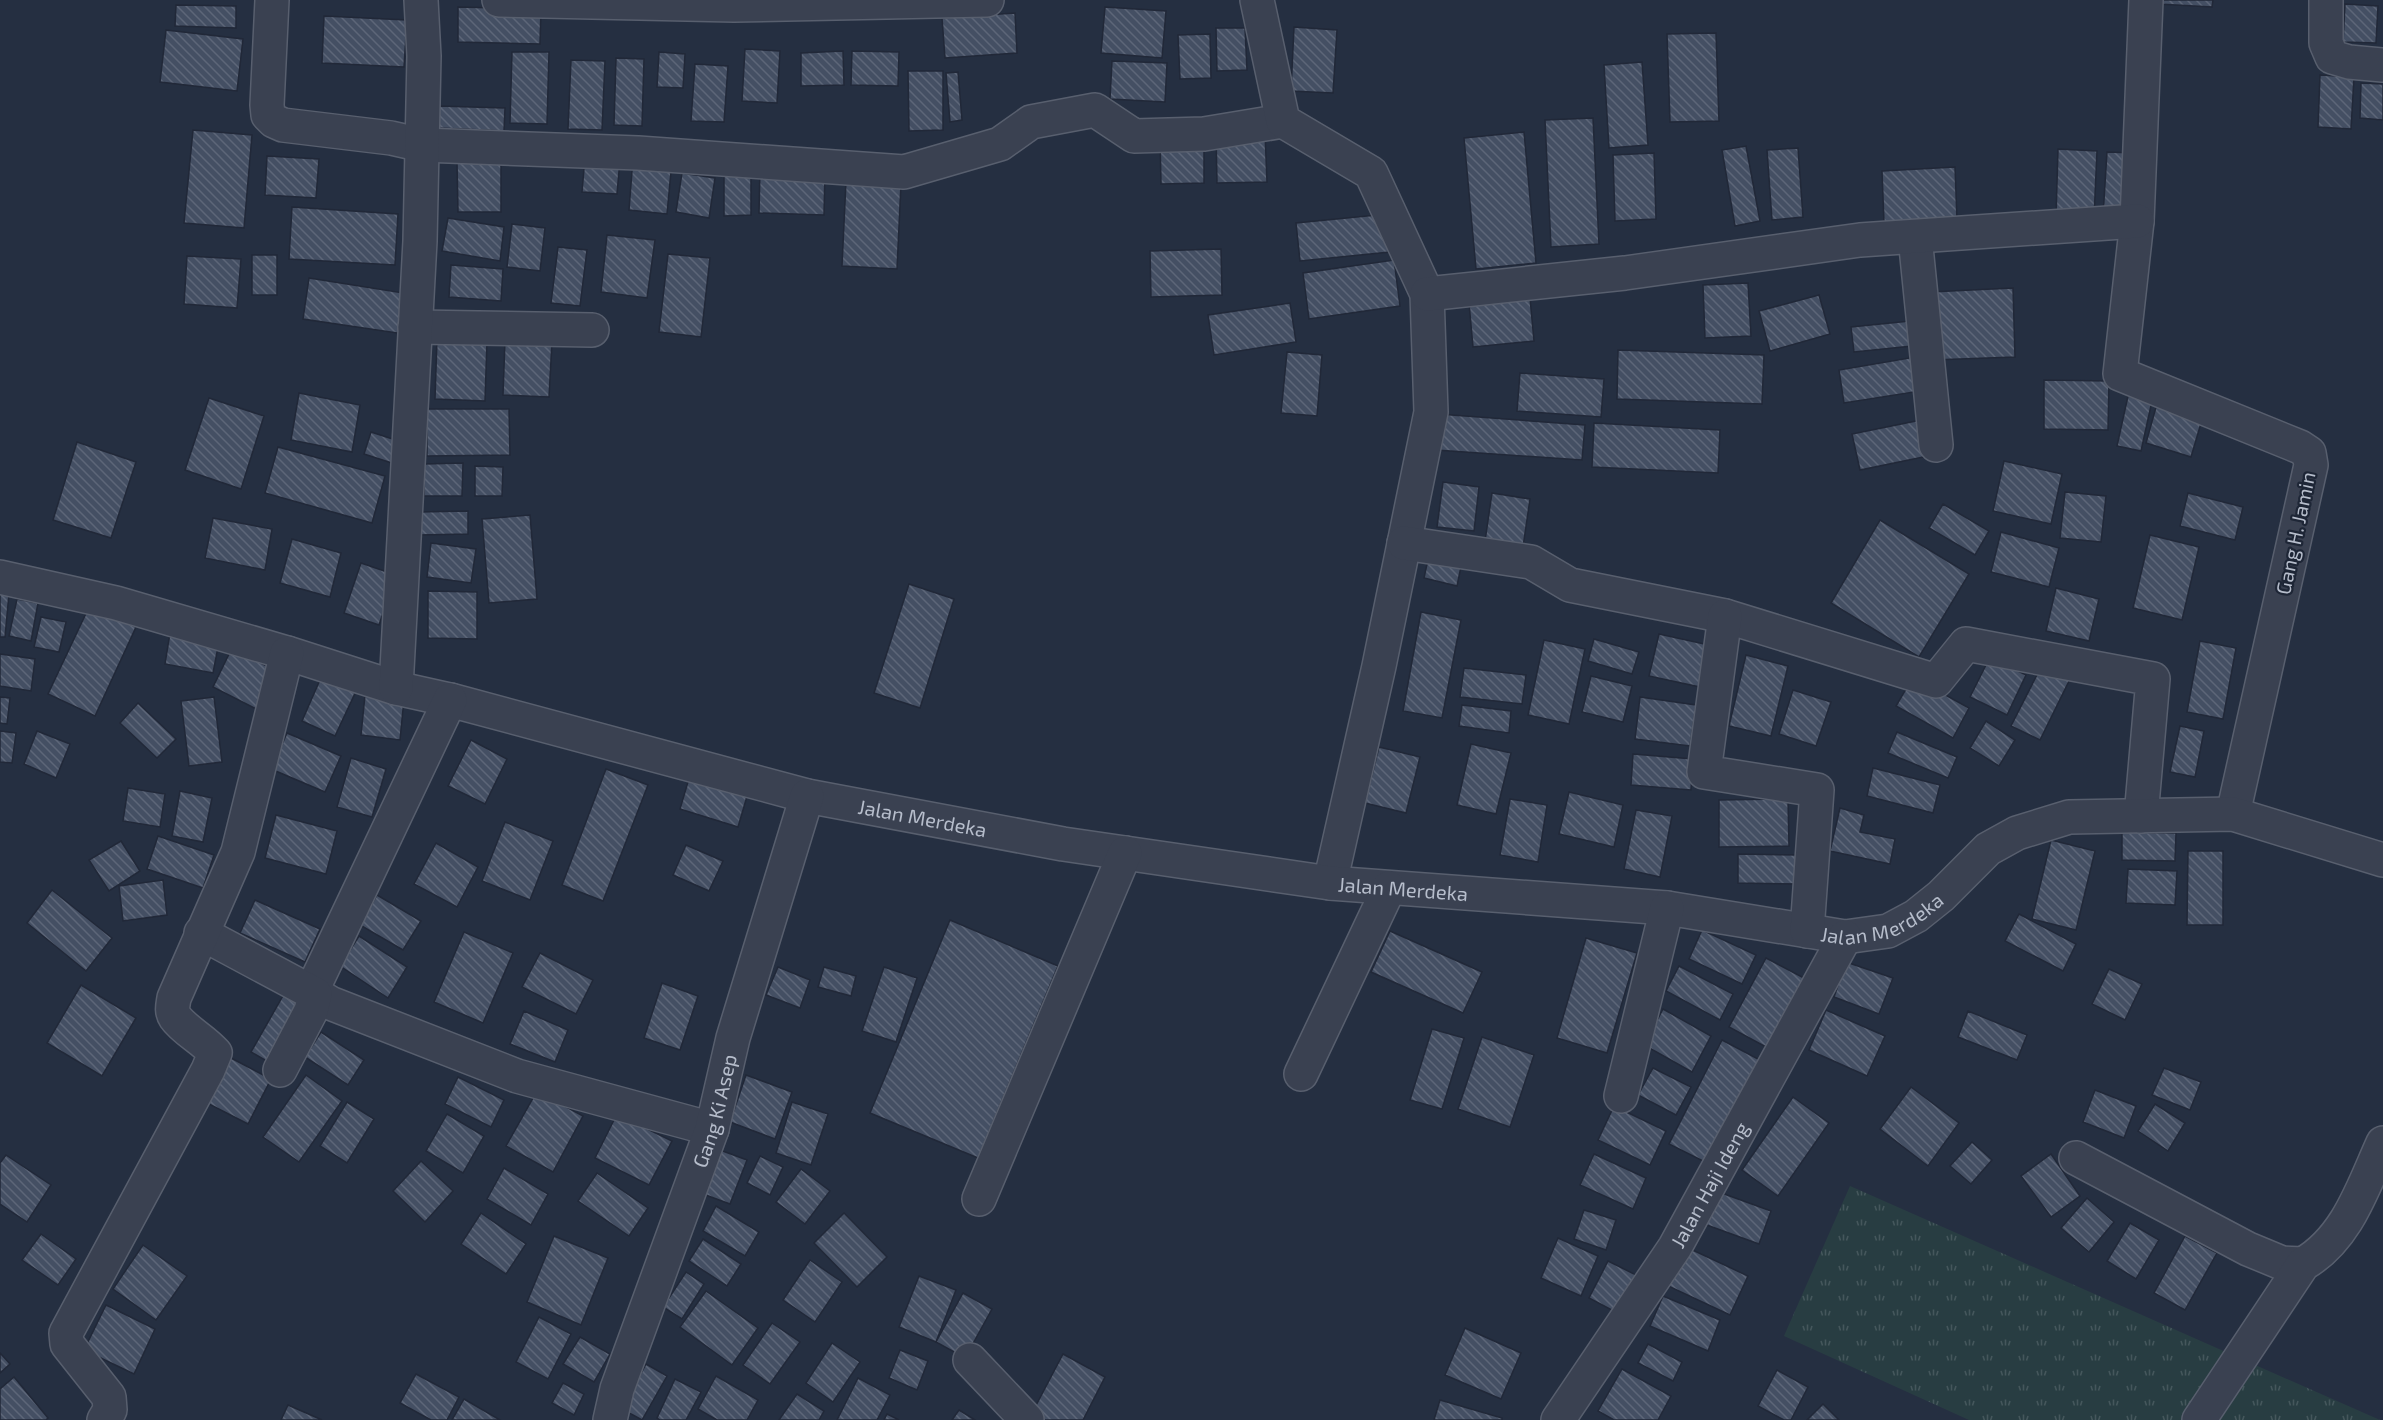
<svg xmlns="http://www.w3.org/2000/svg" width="2383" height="1420" viewBox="0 0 2383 1420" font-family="'Exo 2',sans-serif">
  <defs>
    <pattern id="grass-tufts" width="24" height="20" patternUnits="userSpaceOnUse" patternTransform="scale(1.5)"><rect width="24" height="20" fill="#283d42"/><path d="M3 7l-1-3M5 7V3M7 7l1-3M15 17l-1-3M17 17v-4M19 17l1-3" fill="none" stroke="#45575c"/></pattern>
    <pattern id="building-back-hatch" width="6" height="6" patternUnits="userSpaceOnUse" patternTransform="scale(1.5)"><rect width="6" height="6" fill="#444f63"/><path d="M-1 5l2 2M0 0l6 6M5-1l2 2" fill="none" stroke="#5d6678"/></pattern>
  </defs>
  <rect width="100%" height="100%" fill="#252f41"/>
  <!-- grass -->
  <polygon fill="url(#grass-tufts)" points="1850,1186 2380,1420 1969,1420 1784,1336"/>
  <!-- building -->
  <g fill="url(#building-back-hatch)" stroke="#212838" stroke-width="1.5">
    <polygon points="2158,0 2213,0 2212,7 2158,4"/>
    <polygon points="2345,4 2378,6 2376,43 2343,42"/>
    <polygon points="176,5 236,6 236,28 175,26"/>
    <polygon points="458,7 541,9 540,44 458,42"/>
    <polygon points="1105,7 1166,11 1162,58 1101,53"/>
    <polygon points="1015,13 1017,53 945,58 942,18"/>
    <polygon points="324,16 407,20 404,67 322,63"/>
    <polygon points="1294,27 1337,30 1333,93 1291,91"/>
    <polygon points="1216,28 1245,28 1247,70 1217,71"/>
    <polygon points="166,30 243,39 237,91 160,82"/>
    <polygon points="1716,33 1719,121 1670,122 1667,34"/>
    <polygon points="1210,34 1211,78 1180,79 1178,35"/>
    <polygon points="745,49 780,51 777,103 742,101"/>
    <polygon points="843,51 844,85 801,86 801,53"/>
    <polygon points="852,51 899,52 898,86 851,85"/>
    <polygon points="512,52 549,52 547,124 510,123"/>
    <polygon points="659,52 685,54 683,88 657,87"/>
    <polygon points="616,58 644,59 642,126 614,125"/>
    <polygon points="571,60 605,61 602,130 568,129"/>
    <polygon points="1112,61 1167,63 1165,102 1110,99"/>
    <polygon points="1642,62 1648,145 1609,148 1604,65"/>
    <polygon points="695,64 728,66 724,122 691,121"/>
    <polygon points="908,71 943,71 943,130 909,131"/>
    <polygon points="958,72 962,120 950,122 946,73"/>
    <polygon points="2320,75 2354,77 2351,129 2318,127"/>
    <polygon points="2361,83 2383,84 2383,120 2360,118"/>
    <polygon points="438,106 505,108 504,131 438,128"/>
    <polygon points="1593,118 1599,244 1551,247 1545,120"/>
    <polygon points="193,130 252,135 244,228 184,223"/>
    <polygon points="1524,132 1536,263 1476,269 1464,138"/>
    <polygon points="1265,133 1267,182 1217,183 1216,134"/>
    <polygon points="1204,138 1204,183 1161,184 1160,139"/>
    <polygon points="1746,146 1760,221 1735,226 1722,150"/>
    <polygon points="1798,148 1803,217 1772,220 1767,150"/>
    <polygon points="2058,149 2097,151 2094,218 2056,217"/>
    <polygon points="2107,152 2135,153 2131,217 2103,216"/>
    <polygon points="1654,153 1656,219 1615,221 1613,155"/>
    <polygon points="267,156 319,159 316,198 265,195"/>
    <polygon points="585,157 620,160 617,194 582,192"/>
    <polygon points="633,158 672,161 667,214 629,210"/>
    <polygon points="457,162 501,162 501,212 458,212"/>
    <polygon points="1955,167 1957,220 1884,223 1882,171"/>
    <polygon points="760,169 825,171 824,215 759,213"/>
    <polygon points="724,171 751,171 751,215 724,216"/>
    <polygon points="682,173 715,178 709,218 676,212"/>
    <polygon points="846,181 901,184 897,269 842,266"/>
    <polygon points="292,207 398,214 395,265 289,259"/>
    <polygon points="1387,214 1390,252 1300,261 1296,223"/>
    <polygon points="448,218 504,227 500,261 442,251"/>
    <polygon points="512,224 545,228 540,271 507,267"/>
    <polygon points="607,235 655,240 647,298 601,292"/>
    <polygon points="558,247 587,250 580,306 551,303"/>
    <polygon points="1221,249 1222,295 1151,297 1150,251"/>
    <polygon points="668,254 710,258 701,337 659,332"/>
    <rect x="252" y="255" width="25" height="40"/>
    <polygon points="187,256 241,259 237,308 184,304"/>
    <polygon points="1394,260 1400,306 1309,319 1303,273"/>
    <polygon points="451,265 503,269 501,301 449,297"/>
    <polygon points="309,278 410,294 404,334 303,319"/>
    <polygon points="1748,283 1751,336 1705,338 1703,285"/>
    <polygon points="2013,288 2015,357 1932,360 1930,292"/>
    <polygon points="1819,295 1830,334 1770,351 1759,311"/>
    <polygon points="1530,298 1534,341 1473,347 1469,303"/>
    <polygon points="1290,303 1296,342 1214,355 1208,315"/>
    <polygon points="1920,320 1922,345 1854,352 1851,327"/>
    <polygon points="437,339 487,341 485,401 435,399"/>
    <polygon points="505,340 552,342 549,397 503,395"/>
    <polygon points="1618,350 1764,355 1762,404 1617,399"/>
    <polygon points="1287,352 1322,355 1317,416 1281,413"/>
    <polygon points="1921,356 1927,390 1844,403 1839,370"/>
    <polygon points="1520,373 1604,379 1601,417 1517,411"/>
    <polygon points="2044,380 2109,381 2108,430 2044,429"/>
    <polygon points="299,393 360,405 352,452 291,440"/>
    <polygon points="2128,396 2152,401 2141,451 2117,446"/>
    <polygon points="209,398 264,416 241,489 185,470"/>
    <polygon points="2158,400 2204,413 2191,457 2146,443"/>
    <polygon points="427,409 509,409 510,455 427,456"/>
    <polygon points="1438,414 1585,425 1582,460 1436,450"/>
    <polygon points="1926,419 1933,455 1860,470 1852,434"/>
    <polygon points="1594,423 1720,430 1718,473 1592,467"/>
    <polygon points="371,432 405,443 398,465 364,454"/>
    <polygon points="77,442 136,462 111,538 53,520"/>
    <polygon points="278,447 385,476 372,523 265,493"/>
    <polygon points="2004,461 2062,474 2051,524 1993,511"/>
    <polygon points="463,463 462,496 424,496 424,464"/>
    <polygon points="475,466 503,467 502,496 475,496"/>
    <polygon points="1443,482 1479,487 1474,531 1437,527"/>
    <polygon points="2065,492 2106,496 2101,542 2060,538"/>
    <polygon points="1492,493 1530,499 1522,554 1484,548"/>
    <polygon points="2188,493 2243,507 2235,540 2180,526"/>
    <polygon points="1943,504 1989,531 1975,555 1929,528"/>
    <polygon points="468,511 468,534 418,535 418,512"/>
    <polygon points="530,515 537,599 489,603 482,519"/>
    <polygon points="213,518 272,529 265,570 205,558"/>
    <polygon points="1880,520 1969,574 1919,657 1831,603"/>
    <polygon points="2001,532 2059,548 2049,587 1991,572"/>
    <polygon points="2150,535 2199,547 2182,620 2133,608"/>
    <polygon points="292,539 341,553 330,597 280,583"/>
    <polygon points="431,543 476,549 471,583 427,577"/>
    <polygon points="1430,550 1463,557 1457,586 1424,578"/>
    <polygon points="361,563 396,575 379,625 344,613"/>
    <polygon points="0,582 10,583 5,637 0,637"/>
    <polygon points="909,584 954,599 920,708 874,693"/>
    <polygon points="2056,588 2099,599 2089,641 2046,631"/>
    <polygon points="428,591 477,592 477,639 428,638"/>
    <polygon points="17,599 38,603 31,641 9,636"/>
    <polygon points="90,605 136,627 95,716 48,694"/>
    <polygon points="1421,612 1461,620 1442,718 1403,711"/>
    <polygon points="41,617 66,622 59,652 34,647"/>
    <polygon points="170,633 219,642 213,673 165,664"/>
    <polygon points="1659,634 1709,645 1700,687 1649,676"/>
    <polygon points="1594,639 1639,652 1632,674 1588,661"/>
    <polygon points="1544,640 1585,649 1569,724 1528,715"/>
    <polygon points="2200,641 2236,648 2223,719 2187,712"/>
    <polygon points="232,648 280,673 260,711 213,687"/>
    <polygon points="0,654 35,659 31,691 0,686"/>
    <polygon points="1746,655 1788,666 1771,736 1729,726"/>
    <polygon points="1990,657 2026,675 2007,715 1970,697"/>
    <polygon points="2042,665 2070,679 2040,740 2011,726"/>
    <polygon points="1464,668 1526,675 1522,704 1460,697"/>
    <polygon points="323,673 357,689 335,736 302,721"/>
    <polygon points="1591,676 1632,686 1623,722 1582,712"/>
    <polygon points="1913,677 1969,708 1953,738 1896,706"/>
    <polygon points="1793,690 1831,702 1816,746 1779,734"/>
    <polygon points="365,695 404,699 400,740 361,735"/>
    <polygon points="0,697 10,698 7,724 0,723"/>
    <polygon points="214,697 222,762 189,766 181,701"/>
    <polygon points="1640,697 1696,705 1690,746 1635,739"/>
    <polygon points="138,703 176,739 157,758 120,723"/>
    <polygon points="1462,705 1511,711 1509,733 1459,726"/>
    <polygon points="1986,721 2015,740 1999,766 1970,748"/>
    <polygon points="2180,726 2204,731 2195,777 2170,772"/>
    <polygon points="0,731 16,733 12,763 0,762"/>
    <polygon points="37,731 70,744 56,778 24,764"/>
    <polygon points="1897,732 1957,757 1948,778 1888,753"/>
    <polygon points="287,733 341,756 325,792 271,769"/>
    <polygon points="471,740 507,759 485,804 448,786"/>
    <polygon points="1471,744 1511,753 1496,814 1457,805"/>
    <polygon points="1379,747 1420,757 1406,813 1365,803"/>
    <polygon points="1633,754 1693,759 1691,790 1631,785"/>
    <polygon points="351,758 386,769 372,817 337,807"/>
    <polygon points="1873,768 1940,785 1933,813 1867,796"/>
    <polygon points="606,769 648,785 603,901 562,885"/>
    <polygon points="690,775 748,793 738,827 680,809"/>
    <polygon points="128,788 165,794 160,827 123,821"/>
    <polygon points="180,791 212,798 203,842 172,836"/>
    <polygon points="1569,792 1623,805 1614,847 1559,834"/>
    <polygon points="1510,799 1547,805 1538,862 1500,855"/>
    <polygon points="1788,799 1789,846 1719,847 1719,800"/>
    <polygon points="1840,808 1864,815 1860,832 1895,839 1890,864 1830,851"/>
    <polygon points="1636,810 1672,816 1660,877 1624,869"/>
    <polygon points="276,815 337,831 326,874 265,858"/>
    <polygon points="505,822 553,841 530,900 482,881"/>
    <polygon points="2122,832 2176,833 2175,861 2122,860"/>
    <polygon points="158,836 214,855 203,888 147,869"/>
    <polygon points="2051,840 2095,851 2076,930 2032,919"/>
    <polygon points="121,841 140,871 109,891 89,860"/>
    <polygon points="436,843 478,867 457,907 414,884"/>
    <polygon points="686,845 723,861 709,891 673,875"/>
    <polygon points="2188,851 2223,851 2223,925 2187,925"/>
    <polygon points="1738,854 1800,855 1800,884 1738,883"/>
    <polygon points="2128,869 2177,871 2175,905 2126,903"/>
    <polygon points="163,880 167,915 123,921 119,886"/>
    <polygon points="52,890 112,938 86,971 27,923"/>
    <polygon points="377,895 421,921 403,950 360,925"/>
    <polygon points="255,900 320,929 305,962 240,933"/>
    <polygon points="2019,914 2076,944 2063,971 2005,941"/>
    <polygon points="950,920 1058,966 978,1158 870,1113"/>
    <polygon points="1702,930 1756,955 1742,984 1689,959"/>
    <polygon points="1390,931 1482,972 1463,1013 1371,972"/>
    <polygon points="464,932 513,953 483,1023 434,1002"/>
    <polygon points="359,936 407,967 388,998 340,966"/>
    <polygon points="1586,938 1637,953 1607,1053 1557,1038"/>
    <polygon points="540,953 593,980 576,1014 522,987"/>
    <polygon points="1766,958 1804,978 1766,1047 1729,1027"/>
    <polygon points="1846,962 1893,978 1879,1014 1834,997"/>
    <polygon points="1679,966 1733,994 1720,1020 1666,991"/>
    <polygon points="778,967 810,980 800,1008 766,995"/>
    <polygon points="824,967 856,976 851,996 818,987"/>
    <polygon points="884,967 917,978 896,1042 862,1031"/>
    <polygon points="2109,969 2142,984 2125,1020 2092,1004"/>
    <polygon points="662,983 698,996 680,1050 644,1038"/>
    <polygon points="81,985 136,1018 102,1076 47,1043"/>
    <polygon points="284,994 310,1009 277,1067 251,1052"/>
    <polygon points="1663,1009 1711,1036 1692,1072 1644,1045"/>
    <polygon points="1826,1010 1885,1036 1867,1076 1809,1050"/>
    <polygon points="524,1011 568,1030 555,1062 510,1044"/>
    <polygon points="1968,1011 2027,1035 2017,1060 1958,1037"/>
    <polygon points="1432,1029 1464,1038 1442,1109 1410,1100"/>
    <polygon points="321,1032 364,1060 348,1085 305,1057"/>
    <polygon points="1482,1037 1534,1055 1510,1127 1458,1109"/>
    <polygon points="1722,1040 1760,1060 1707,1163 1669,1144"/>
    <polygon points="231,1058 271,1079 248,1124 207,1103"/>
    <polygon points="1653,1068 1691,1087 1676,1115 1638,1095"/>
    <polygon points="2164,1068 2201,1082 2190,1110 2152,1095"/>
    <polygon points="306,1075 342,1101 299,1162 263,1137"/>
    <polygon points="746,1075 792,1092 775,1139 730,1122"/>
    <polygon points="458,1077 504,1100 491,1127 445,1104"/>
    <polygon points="1911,1087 1959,1123 1928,1166 1880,1129"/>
    <polygon points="2095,1090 2136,1106 2124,1138 2083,1122"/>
    <polygon points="537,1091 583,1116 553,1172 506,1146"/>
    <polygon points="1793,1097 1829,1123 1778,1196 1742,1170"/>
    <polygon points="347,1102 374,1119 347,1163 320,1146"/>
    <polygon points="792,1102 828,1114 811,1165 776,1153"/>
    <polygon points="2155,1104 2185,1123 2168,1151 2138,1131"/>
    <polygon points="1614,1106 1666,1131 1650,1165 1598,1140"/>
    <polygon points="447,1114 484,1136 463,1173 426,1151"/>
    <polygon points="617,1114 672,1141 649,1185 595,1158"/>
    <polygon points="1972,1142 1992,1160 1971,1184 1950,1166"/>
    <polygon points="720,1150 747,1160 730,1204 703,1194"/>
    <polygon points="1594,1154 1646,1178 1633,1209 1580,1185"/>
    <polygon points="2051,1154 2080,1196 2051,1217 2021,1176"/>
    <polygon points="6,1155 51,1185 27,1222 0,1204 0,1163"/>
    <polygon points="760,1156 783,1167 770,1195 747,1183"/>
    <polygon points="421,1161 453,1191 425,1222 393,1191"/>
    <polygon points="504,1168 548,1194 531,1225 487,1199"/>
    <polygon points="801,1169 830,1191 805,1224 776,1202"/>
    <polygon points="597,1173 648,1208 629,1236 578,1201"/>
    <polygon points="1716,1191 1771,1211 1759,1244 1704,1224"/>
    <polygon points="2087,1198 2114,1222 2089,1252 2061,1228"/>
    <polygon points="716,1206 759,1232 745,1256 703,1231"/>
    <polygon points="1584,1210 1616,1220 1606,1250 1574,1239"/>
    <polygon points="481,1213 526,1244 506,1274 461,1244"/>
    <polygon points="844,1213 887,1257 857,1287 814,1243"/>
    <polygon points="2130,1223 2159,1240 2136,1279 2107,1261"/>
    <polygon points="41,1234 76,1259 58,1285 22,1260"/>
    <polygon points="554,1236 608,1258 581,1325 527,1302"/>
    <polygon points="2185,1236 2217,1253 2185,1310 2154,1293"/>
    <polygon points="1558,1238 1598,1256 1581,1296 1541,1278"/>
    <polygon points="703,1239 741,1264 727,1286 689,1261"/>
    <polygon points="143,1245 187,1276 156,1320 113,1289"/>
    <polygon points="1684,1246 1748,1276 1730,1315 1666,1285"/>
    <polygon points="810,1260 842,1282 815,1322 783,1300"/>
    <polygon points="1608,1261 1644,1279 1625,1317 1589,1298"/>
    <polygon points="686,1272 704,1284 682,1319 663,1307"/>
    <polygon points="919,1276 956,1290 936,1342 899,1327"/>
    <polygon points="706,1291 758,1328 732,1365 680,1327"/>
    <polygon points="963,1293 992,1309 965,1358 936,1342"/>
    <polygon points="1663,1296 1720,1320 1708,1351 1650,1326"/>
    <polygon points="106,1305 155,1329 134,1374 84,1350"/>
    <polygon points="539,1317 571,1334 548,1379 516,1362"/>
    <polygon points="772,1323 800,1342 770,1384 743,1365"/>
    <polygon points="1465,1328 1521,1353 1501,1399 1445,1375"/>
    <polygon points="580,1337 610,1354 594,1382 563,1364"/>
    <polygon points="832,1343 860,1362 833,1402 806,1383"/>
    <polygon points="1648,1344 1682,1362 1673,1381 1638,1363"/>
    <polygon points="900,1350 928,1361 917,1390 889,1378"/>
    <polygon points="0,1353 10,1364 0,1373"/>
    <polygon points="1063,1354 1105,1377 1083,1420 1045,1420 1032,1413"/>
    <polygon points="646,1364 667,1376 642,1420 622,1409"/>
    <polygon points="1622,1369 1671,1396 1658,1420 1614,1420 1598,1411"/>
    <polygon points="1777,1370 1808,1387 1791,1420 1784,1420 1758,1406"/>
    <polygon points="416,1374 459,1397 447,1420 431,1420 400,1403"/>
    <polygon points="716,1376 758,1400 747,1420 717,1420 698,1409"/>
    <polygon points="14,1377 48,1418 46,1420 0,1420 0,1389"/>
    <polygon points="858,1378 890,1395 877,1420 837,1420"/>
    <polygon points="675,1379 701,1392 686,1420 660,1420 657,1418"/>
    <polygon points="563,1383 584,1394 574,1415 552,1403"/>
    <polygon points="797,1394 824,1411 819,1420 779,1420"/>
    <polygon points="464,1399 500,1420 452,1420"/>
    <polygon points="1440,1400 1502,1418 1502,1420 1434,1420"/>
    <polygon points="1823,1404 1839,1420 1807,1420"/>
    <polygon points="288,1405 322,1420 281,1420"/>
    <polygon points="959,1410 975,1420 952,1420"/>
    <polygon points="887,1414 899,1420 884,1420"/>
  </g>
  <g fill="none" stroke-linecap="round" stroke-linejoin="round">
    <!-- minor casing -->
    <g stroke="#585f6e" stroke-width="36">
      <g id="minor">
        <polyline points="272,0 267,105 268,115 274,121 283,125 391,138 422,145 638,153 904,172 1000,144 1031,122 1095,110 1134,136 1204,134 1283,121"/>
        <polyline points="499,0 734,5 987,0"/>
        <polyline points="1257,0 1283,121 1371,173 1427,294 1431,412 1379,666 1330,883"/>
        <polyline points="2146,0 2137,221 2120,374 2300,447 2309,453 2311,465 2233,814"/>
        <polyline points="2326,0 2326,43 2332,57 2349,62 2383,65"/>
        <polyline points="1915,237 1936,445"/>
        <polyline points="1427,294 1625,273 1860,240 2137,221"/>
        <polyline points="415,327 592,330"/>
        <polyline points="1404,543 1531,562 1570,585 1725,616 1936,681 1966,644 2153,679 2141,816"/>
        <path id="s1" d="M0 577 116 603 287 653 396 688 450 700 807 796 1063 844 1330 883 1667 908 1845 937 1888 931 1916 916 1941 896 1988 849 2017 833 2069 817 2233 814 2383 860"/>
        <polyline points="1725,616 1704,772 1817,790 1807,931"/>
        <polyline points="396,688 420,241 424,56 421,0"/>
        <polyline points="450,700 317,980 315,994 330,1003 517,1076 712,1129"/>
        <polyline points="201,933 315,994 311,1011 280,1070"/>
        <polyline points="1301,1074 1389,888"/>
        <polyline points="1621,1096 1667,908"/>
        <polyline points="2076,1158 2248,1249 2282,1263 2303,1264"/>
        <polyline points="979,1199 1125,853"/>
        <polyline points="970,1360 1027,1420"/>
        <path d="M104 1420 110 1410 109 1397 67 1344 66 1333 208 1070 215 1053C204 1040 184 1030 175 1017 171 1011 173 1005 174 998L238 852 287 653"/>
        <path id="s2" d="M610 1420 617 1389 712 1129 733 1038 807 796"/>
        <path id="s3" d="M1558 1420 1675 1247 1845 937"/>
        <path d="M2199 1420 2303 1264C2347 1239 2363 1187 2383 1143"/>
      </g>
    </g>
    <!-- minor -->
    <use href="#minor" stroke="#3a4151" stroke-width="33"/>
  </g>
  <g text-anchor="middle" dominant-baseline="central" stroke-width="4.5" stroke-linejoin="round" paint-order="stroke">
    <!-- street labels -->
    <g font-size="20" fill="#b6bdcb" stroke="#1e2636">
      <text transform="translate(2295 533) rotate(-78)">Gang H. Jamin</text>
      <text stroke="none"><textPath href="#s1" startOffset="954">Jalan Merdeka</textPath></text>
      <text stroke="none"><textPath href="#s1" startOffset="1440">Jalan Merdeka</textPath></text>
      <text stroke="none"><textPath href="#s1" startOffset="1926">Jalan Merdeka</textPath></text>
      <text stroke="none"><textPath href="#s2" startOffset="327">Gang Ki Asep</textPath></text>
      <text stroke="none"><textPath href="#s3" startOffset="280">Jalan Haji Ideng</textPath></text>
    </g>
  </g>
</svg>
